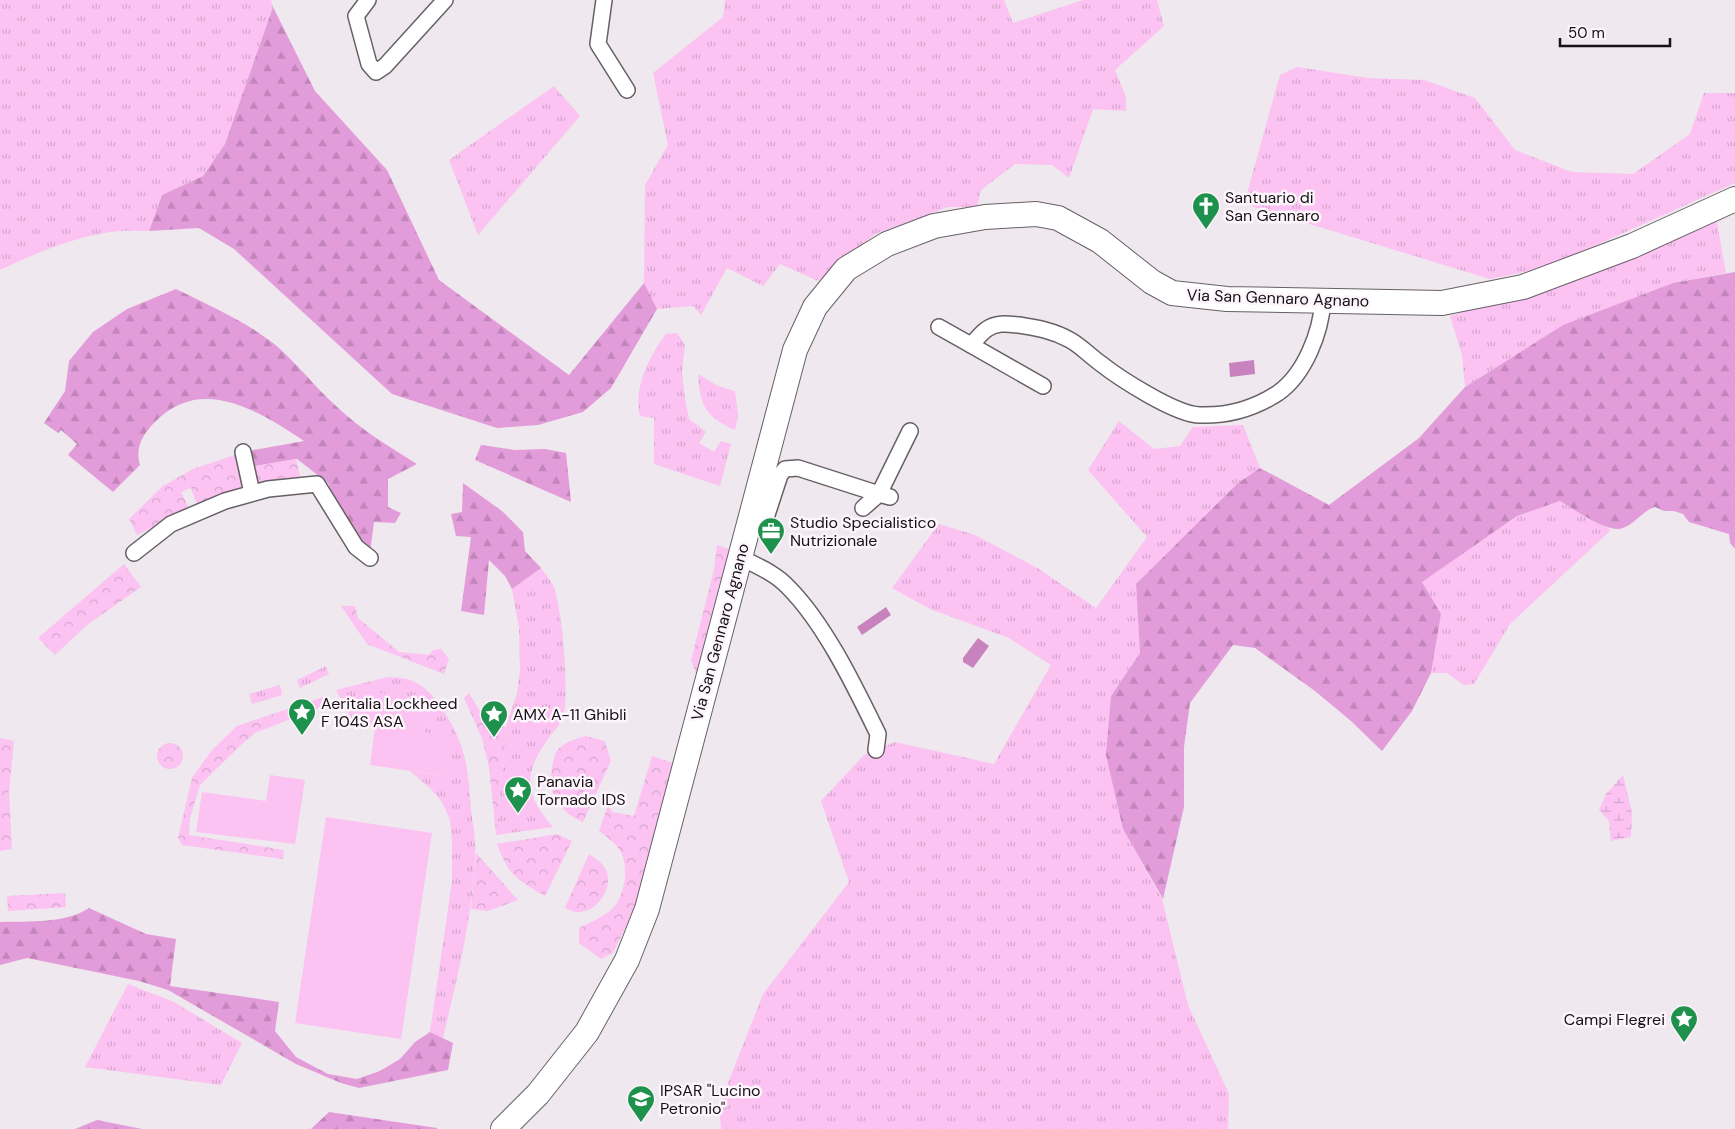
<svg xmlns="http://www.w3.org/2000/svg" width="1735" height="1129" viewBox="0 0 1735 1129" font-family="'DM Sans',sans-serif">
  <defs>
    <pattern id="grass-tufts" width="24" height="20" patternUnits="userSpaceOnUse" patternTransform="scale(1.25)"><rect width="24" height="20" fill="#fbc2f2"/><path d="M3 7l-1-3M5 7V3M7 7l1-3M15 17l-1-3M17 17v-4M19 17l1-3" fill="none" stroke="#d6a6cf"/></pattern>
    <pattern id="forest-firs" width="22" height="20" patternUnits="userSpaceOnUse" patternTransform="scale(1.25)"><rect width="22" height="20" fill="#e39cda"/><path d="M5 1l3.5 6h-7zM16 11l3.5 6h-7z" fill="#c285ba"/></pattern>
    <pattern id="wetland-marsh" width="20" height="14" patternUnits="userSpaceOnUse" patternTransform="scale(1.25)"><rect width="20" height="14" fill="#fbc2f2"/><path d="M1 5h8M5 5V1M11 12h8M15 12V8" fill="none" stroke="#d6a6cf"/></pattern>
    <pattern id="park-crowns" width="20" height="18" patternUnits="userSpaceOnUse" patternTransform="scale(1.25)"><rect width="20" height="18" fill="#fbc2f2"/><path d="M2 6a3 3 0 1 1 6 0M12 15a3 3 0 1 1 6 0" fill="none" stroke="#d6a6cf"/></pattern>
  </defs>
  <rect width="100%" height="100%" fill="#efe8ee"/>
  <!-- grass -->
  <g fill="url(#grass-tufts)">
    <path d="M0 0H271L273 7 225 144 203 176 162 195 149 231C137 231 123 230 110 232 72 238 35 253 0 270Z"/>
    <polygon points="725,0 1004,0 1013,23 1083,0 1157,0 1164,26 1115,70 1126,97 1126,111 1093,109 1069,178 1052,165 1015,164 981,190 977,207 948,207 875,234 818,281 780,264 763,286 727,268 701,315 693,306 657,309 644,284 645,185 668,145 653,73 723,17"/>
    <polygon points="1297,67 1368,78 1424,80 1475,98 1515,150 1572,172 1633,174 1690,134 1704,93 1735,93 1735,183 1545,268 1490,279 1244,204 1280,75"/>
    <polygon points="554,86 580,116 478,235 449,160"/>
    <polygon points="1716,217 1726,273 1673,283 1563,325 1465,387 1462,355 1450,316 1576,277"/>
    <path d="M677 333 685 345 682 371 685 399 689 419 706 432 699 443 714 452 721 441 731 444 720 486 654 464V418L640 416C633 388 649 356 666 334Z"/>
    <path d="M698 374 718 386 735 391 738 416 735 430C705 416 700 406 698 374Z"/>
    <polygon points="1119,421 1154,449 1180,446 1193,427 1243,425 1260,468 1238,483 1136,584 1140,653 1111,696 1123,829 1162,899 1188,1005 1229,1094 1228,1129 721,1129 719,1106 763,994 849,882 821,801 864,755 895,742 994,764 1051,665 1009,638 930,609 892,588 939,524 975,535 1039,569 1096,608 1147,537 1088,470"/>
    <polygon points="1560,501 1611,530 1510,624 1474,684 1464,685 1447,673 1431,673 1441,614 1421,582 1517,516"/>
    <path d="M541 568C545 574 551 580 554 587 562 609 570 695 563 717 561 724 553 732 548 739 523 774 524 794 553 827L496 835 506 727 517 693 520 670 519 628 512 589Z"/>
    <polygon points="326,666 329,674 300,688 297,680"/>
    <path d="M388 677C418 677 429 689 445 713 467 748 468 770 471 810 473 825 476 840 475 855 473 917 457 978 443 1038L430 1032 452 881V841L450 820 442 802 431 789 410 771 446 776 424 732 428 699 358 691 354 724 336 690Z"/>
    <polygon points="280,685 282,695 252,704 249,694"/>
    <polygon points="128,984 174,1002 242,1043 221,1085 85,1067"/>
  </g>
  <!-- forest -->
  <g fill="url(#forest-firs)">
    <polygon points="273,7 315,91 387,170 439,280 569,375 644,283 657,309 611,388 583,412 538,425 497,428 392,394 234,249 199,228 149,231 162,195 203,176 225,144"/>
    <path d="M1735 272V549L1730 543 1729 534 1689 522 1683 514 1674 511H1664L1655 507C1642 511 1635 524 1623 528 1608 534 1574 509 1560 501L1517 516 1422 582 1441 614 1431 673 1412 711 1382 751 1351 721 1315 691 1255 648 1233 645 1190 703 1184 747V807L1163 899 1123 829 1106 755 1111 696 1140 653 1136 584 1238 483 1260 468 1329 505 1419 438 1465 387 1563 325 1673 283Z"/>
    <path d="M176 289C212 307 248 322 279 348 299 366 316 388 336 406 360 429 388 446 417 464L388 479V507L401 513 395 523 374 522 370 553 342 518 328 483 297 459 250 467 248 451 304 441C259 411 200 373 153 424 142 436 135 448 140 465L113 492 68 455 77 444 61 430 58 433 44 423 65 391 69 361 93 332 127 309Z"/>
    <polygon points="481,445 515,450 545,449 566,453 571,502 475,460"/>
    <polygon points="463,483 502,511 523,532 525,551 541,568 512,589 505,576 489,560 484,615 461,611 471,537 456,536 451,514 462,512"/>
    <path d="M89 908 146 934 176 939 170 986 279 1002 275 1031 296 1057 328 1074 357 1079 380 1071 400 1059 415 1042 430 1032 453 1043 448 1070 359 1088 341 1083 296 1064 168 990 139 981 27 958 0 965V922C28 921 65 924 89 908Z"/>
    <polygon points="329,1112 437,1128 437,1129 311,1129"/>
    <polygon points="97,1120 142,1129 75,1129"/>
  </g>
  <!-- wetland -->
  <polygon fill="url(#wetland-marsh)" points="1623,775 1632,813 1631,837 1611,841 1609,821 1599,810 1606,794"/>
  <!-- park -->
  <g fill="url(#park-crowns)">
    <polygon points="238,454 243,488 197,504 191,488 181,492 189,508 137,535 129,519 163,486 193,469"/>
    <polygon points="296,459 300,477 253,485 250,467"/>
    <polygon points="717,545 732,550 697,676 691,660 714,570"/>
    <polygon points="124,564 141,587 87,625 55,655 38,638"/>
    <polygon points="341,606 355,606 358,618 399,652 429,655 433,650 441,649 449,659 444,674 367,644"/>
    <polygon points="469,693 485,720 506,727 496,835 489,767 482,738 464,698"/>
    <polygon points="326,696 326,705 255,733 241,745 200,785 190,818 189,835 284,850 283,859 182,845 178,838 192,778 212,750 237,726"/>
    <path d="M586 736 605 741 611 761 583 822C559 812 547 793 552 767 553 763 554 756 556 752 563 742 575 739 586 736Z"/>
    <polygon points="0,738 14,741 9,793 12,849 0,851"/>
    <circle cx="170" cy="756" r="13"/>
    <path d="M652 756 673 763 649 865 636 906 613 953 601 959 579 943V928C591 922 604 917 613 908 625 895 630 865 619 849 614 842 607 837 599 831L608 805 612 812 634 816Z"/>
    <path d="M557 834 572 841 545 896C515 878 510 877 497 844Z"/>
    <polygon points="476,853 518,900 488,911 471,909"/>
    <path d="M589 854C596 859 603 863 606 870 614 887 598 911 580 912 575 913 570 910 565 908Z"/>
    <polygon points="65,893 66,907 8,911 7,896"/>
  </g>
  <!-- pitch -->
  <g fill="#fbc2f2">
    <polygon points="358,690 428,699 424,732 452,736 447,776 370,765 375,727 354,724"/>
    <polygon points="270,775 305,780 295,844 196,832 202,792 266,801"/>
    <polygon points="326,817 432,833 401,1039 295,1023"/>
  </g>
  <!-- water -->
  <g fill="#c882be">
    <polygon points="1254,360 1255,374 1230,377 1229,363"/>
    <polygon points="886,607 891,615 862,635 857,627"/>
    <polygon points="978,638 989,646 973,668 963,662 963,658"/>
  </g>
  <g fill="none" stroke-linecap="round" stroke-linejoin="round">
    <!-- street casing -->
    <g stroke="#676166" stroke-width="18">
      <g id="street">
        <polyline points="368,0 356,16 369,64 376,72 385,66 445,0"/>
        <polyline points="604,0 598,44 627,90"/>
        <polyline points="939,327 971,345"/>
        <path d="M1043 386 971 345C976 340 981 333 987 329 997 322 1008 324 1019 325 1038 328 1054 331 1070 340 1081 346 1090 356 1100 363 1119 378 1176 415 1200 415 1228 416 1255 408 1278 393 1305 374 1321 332 1323 300"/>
        <polyline points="243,452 252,493"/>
        <polyline points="863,508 879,494 890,497"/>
        <polyline points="749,522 763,527 780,475 785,469 798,468 879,494 910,431"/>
        <polyline points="134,553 171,524 225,501 268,489 317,484 356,547 370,558"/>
        <path d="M740 557C757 566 775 573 788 587 825 624 855 687 878 734L876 750"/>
      </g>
    </g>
    <!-- primary casing -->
    <g stroke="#676166" stroke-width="26">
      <polyline id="primary" points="503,1129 538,1094 587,1032 627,960 647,909 795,350 815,307 846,269 887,244 934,226 985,217 1036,214 1058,218 1100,241 1152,282 1172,293 1227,299 1442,303 1523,287 1632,246 1735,199"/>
    </g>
    <!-- street -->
    <use href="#street" stroke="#fff" stroke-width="15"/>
    <!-- primary -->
    <use href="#primary" stroke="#fff" stroke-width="24"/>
  </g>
  <!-- icons -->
  <defs>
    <g id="church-pin" transform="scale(1.4375)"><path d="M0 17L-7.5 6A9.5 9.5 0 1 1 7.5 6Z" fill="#1e924d" stroke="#fdf5fb"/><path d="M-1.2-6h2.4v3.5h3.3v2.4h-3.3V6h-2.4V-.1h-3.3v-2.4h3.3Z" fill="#fff"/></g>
    <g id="office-pin" transform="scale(1.4375)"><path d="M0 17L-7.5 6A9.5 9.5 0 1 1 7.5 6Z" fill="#1e924d" stroke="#fdf5fb"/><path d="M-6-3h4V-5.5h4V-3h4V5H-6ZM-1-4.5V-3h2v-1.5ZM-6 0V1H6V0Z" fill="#fff"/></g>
    <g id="sight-pin" transform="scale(1.4375)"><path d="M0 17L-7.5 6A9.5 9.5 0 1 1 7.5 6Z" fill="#1e924d" stroke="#fdf5fb"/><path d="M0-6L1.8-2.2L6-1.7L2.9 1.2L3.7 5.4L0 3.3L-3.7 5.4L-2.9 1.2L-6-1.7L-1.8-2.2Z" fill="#fff"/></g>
    <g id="school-pin" transform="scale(1.4375)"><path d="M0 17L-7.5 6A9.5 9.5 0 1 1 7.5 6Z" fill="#1e924d" stroke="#fdf5fb"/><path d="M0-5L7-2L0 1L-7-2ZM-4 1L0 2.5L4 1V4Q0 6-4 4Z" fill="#fff"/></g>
  </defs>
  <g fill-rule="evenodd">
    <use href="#church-pin" x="1206" y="206"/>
    <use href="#office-pin" x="771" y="531"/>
    <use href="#sight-pin" x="302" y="712"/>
    <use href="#sight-pin" x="494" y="714"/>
    <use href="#sight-pin" x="518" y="790"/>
    <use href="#sight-pin" x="1684" y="1019"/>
    <use href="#school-pin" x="641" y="1099"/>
  </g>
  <g text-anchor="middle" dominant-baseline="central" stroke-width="5" stroke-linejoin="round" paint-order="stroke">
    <!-- poi labels -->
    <g font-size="16" fill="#141214" stroke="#fdf5fb" text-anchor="start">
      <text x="1225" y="197">Santuario di<tspan x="1225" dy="18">San Gennaro</tspan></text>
      <text x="790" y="522">Studio Specialistico<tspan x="790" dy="18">Nutrizionale</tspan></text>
      <text x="321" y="703">Aeritalia Lockheed<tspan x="321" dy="18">F 104S ASA</tspan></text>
      <text x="513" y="714">AMX A-11 Ghibli</text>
      <text x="537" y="781">Panavia<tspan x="537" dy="18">Tornado IDS</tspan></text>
      <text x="1665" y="1019" text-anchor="end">Campi Flegrei</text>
      <text x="660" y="1090">IPSAR "Lucino<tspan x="660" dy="18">Petronio"</tspan></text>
    </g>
    <!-- street labels -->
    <g font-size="16" fill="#141214" stroke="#fdf5fb">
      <text transform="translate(1278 298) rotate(2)">Via San Gennaro Agnano</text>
      <text transform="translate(720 632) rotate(-75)">Via San Gennaro Agnano</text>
    </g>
  </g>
  <!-- scale -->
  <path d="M1560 38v8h110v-8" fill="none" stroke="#141214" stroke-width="2.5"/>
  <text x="1568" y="38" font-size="15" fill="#141214" stroke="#fdf5fb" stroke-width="4" paint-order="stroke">50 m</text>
</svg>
